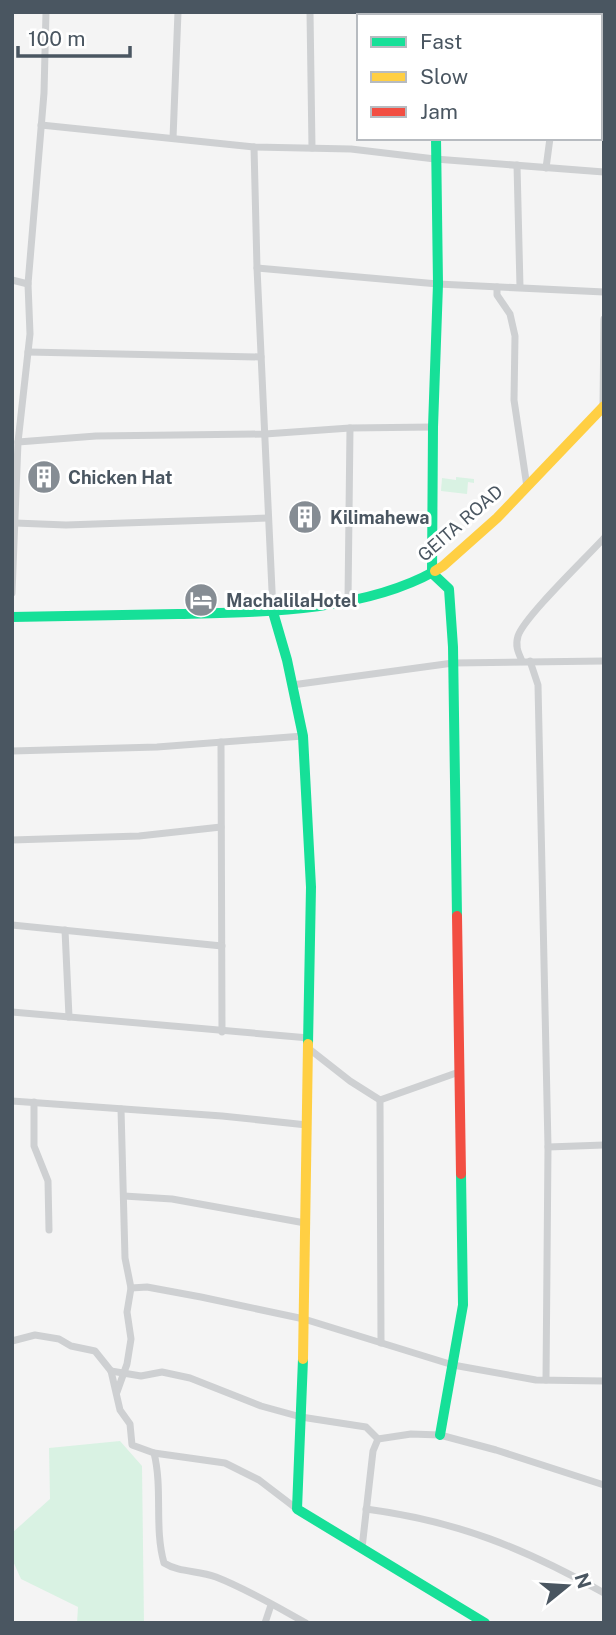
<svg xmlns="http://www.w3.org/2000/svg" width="616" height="1635" viewBox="0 0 616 1635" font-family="'Public Sans',sans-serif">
  <rect width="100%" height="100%" fill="#f4f4f4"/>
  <!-- green -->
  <g fill="#d9f2e3">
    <polygon points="456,477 474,479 474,483 468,482 467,494 441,491 442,478 456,480"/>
    <polygon points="120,1441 142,1466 144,1623 77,1623 78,1607 21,1579 12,1559 12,1533 50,1499 49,1448"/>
  </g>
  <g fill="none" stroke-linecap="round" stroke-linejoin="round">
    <!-- street -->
    <g stroke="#ced0d2" stroke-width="7">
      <polyline points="310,12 312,148"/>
      <polyline points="438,12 438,16"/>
      <polyline points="595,15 604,15"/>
      <polyline points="570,16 570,12"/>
      <polyline points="600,45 604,67"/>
      <polyline points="41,125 254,147 351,149 435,159 604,172"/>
      <polyline points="173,138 178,12"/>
      <polyline points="254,147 257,268 273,612"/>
      <polyline points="517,165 520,287"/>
      <polyline points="546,168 550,138"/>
      <polyline points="257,268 438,284 604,292"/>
      <polyline points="12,280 28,284"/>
      <polyline points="497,287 497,295 510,314 515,336 514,400 527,487"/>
      <polyline points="28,352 261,357"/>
      <polyline points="603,406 604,319"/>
      <polyline points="18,442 96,436 265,434 350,428 433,427"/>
      <polyline points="15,523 66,525 268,518"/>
      <polyline points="12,593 18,442 30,334 28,284 44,93 46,12"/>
      <polyline points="348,600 350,428"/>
      <path d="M522 661C518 652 515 646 518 636 524 617 587 557 604 538"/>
      <polyline points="530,661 538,685 541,823 548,1147 546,1380"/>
      <polyline points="292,685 453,663 604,661"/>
      <polyline points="221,742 222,1032"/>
      <polyline points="12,751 157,747 303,736"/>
      <polyline points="12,840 139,836 221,827"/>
      <polyline points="12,925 222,946"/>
      <polyline points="65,930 69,1017"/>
      <polyline points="12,1012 309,1038"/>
      <polyline points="308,1048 350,1081 380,1100"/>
      <polyline points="12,1101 222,1116 307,1125"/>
      <polyline points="34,1102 34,1146 48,1181 49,1230"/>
      <polyline points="548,1147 604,1145"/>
      <polyline points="124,1196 172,1199 305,1223"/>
      <polyline points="131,1288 147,1287 201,1297 304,1319 453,1365 536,1380 604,1381"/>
      <path d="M12 1341 35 1335 59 1339 71 1346 95 1351 111 1371 120 1410 130 1424 132 1445 154 1453C163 1489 154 1528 164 1563 180 1573 198 1570 216 1577 247 1589 277 1607 306 1623"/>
      <polyline points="381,1343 380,1100 459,1072"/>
      <polyline points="111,1371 141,1376 162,1372 190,1378 261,1406 301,1417 366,1427 378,1439"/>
      <polyline points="117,1392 127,1364 131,1339 127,1312 131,1288 125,1258 121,1109"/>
      <polyline points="154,1453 225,1463 259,1480 297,1509"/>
      <path d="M366 1509C457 1521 524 1548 604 1593"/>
      <polyline points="362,1548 373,1451 378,1439 411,1434 440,1435 496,1450 604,1485"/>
      <polyline points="265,1623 271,1605"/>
    </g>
    <!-- fast -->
    <g stroke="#16e098" stroke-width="10">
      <polyline points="436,138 438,284 433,427 432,573 449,589 453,647 457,916"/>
      <polyline points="273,612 287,660 303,736 311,887 308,1044"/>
      <path d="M12 617C67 616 123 615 178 614 261 612 362 612 435 571"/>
      <polyline points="303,1359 297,1509 485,1623"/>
      <polyline points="440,1435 463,1305 461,1174"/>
    </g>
    <!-- slow -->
    <g stroke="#ffcf43" stroke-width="10">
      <polyline points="435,571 443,566 497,518 604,406"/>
      <polyline points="303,1359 308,1044"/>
    </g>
    <!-- jam -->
    <polyline stroke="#f24e42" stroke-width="10" points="457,916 461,1174"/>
  </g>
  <!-- icons -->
  <defs>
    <g id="building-disc" transform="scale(1.75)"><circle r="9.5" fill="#868d94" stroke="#fff"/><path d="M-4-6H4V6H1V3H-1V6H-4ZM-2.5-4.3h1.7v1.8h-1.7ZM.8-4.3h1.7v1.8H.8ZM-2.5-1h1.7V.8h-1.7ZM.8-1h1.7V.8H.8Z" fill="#fff"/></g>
    <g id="hotel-disc" transform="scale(1.75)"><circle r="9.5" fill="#868d94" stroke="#fff"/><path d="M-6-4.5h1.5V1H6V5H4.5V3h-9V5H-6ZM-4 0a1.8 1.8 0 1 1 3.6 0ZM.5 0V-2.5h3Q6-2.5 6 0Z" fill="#fff"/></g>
  </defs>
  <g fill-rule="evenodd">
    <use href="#building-disc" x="44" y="477"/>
    <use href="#building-disc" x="305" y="517"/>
    <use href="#hotel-disc" x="201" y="600"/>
  </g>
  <g text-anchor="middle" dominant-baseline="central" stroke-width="6" stroke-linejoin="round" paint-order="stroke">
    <!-- poi labels -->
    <g font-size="18" font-weight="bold" fill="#4a5661" stroke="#fff" text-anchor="start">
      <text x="68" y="477">Chicken Hat</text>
      <text x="330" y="517">Kilimahewa</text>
      <text x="226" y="600">MachalilaHotel</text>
    </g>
    <!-- street labels -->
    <g font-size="18" fill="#4a5661" stroke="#fff">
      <text transform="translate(460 523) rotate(-41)">GEITA ROAD</text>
    </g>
  </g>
  <!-- border -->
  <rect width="616" height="1635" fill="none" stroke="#4a5661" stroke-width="28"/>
  <!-- legend -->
  <rect x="357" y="14" width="245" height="126" fill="#ffffff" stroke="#b7bbc0" stroke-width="2"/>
  <rect x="371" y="37" width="35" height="10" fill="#16e098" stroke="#b7bbc0" stroke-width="2"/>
  <text x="420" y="49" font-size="21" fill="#4a5661">Fast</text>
  <rect x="371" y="72" width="35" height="10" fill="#ffcf43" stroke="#b7bbc0" stroke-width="2"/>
  <text x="420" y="84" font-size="21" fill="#4a5661">Slow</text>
  <rect x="371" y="107" width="35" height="10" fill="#f24e42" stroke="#b7bbc0" stroke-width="2"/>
  <text x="420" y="119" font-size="21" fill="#4a5661">Jam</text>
  <!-- north arrow -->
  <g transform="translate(567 1586) rotate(72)" stroke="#ffffff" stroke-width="5" paint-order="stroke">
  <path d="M0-5L12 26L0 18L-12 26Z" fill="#4a5661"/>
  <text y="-10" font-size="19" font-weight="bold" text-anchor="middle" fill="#4a5661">N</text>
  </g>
  <!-- scale -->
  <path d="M18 46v10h112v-10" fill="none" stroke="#4a5661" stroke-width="3.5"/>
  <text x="28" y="46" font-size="21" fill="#4a5661" stroke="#ffffff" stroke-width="5" paint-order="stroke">100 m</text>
</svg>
